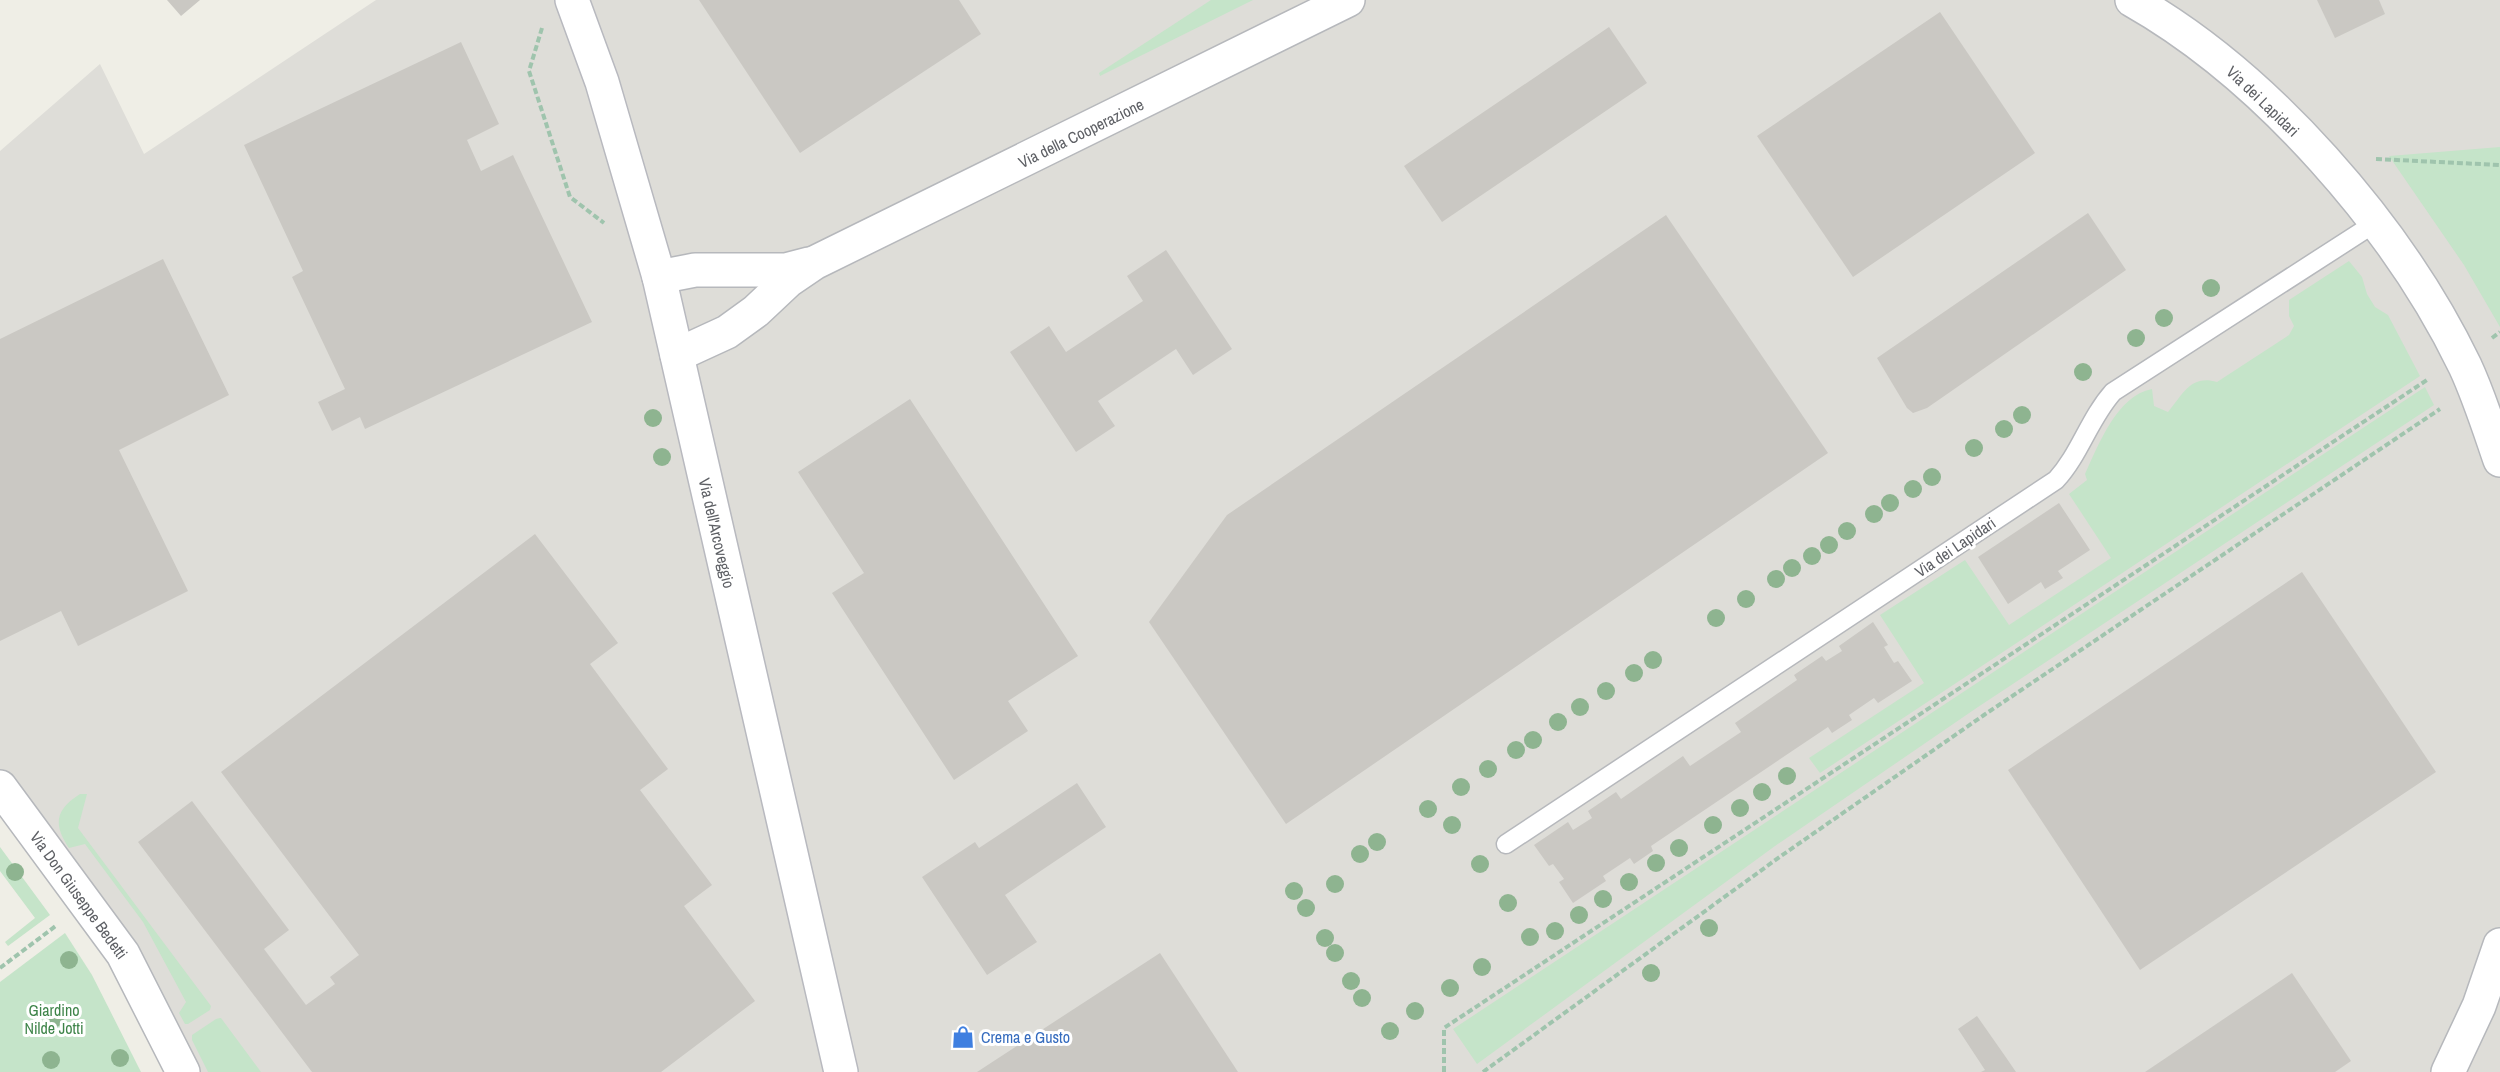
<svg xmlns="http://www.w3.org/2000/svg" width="2500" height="1072" viewBox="0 0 2500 1072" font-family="'Archivo Narrow',sans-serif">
  <rect width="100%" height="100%" fill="#efeee6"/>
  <!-- industrial -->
  <polygon fill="#deddd8" points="376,0 2500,0 2500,1072 183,1072 0,787 0,151 100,64 144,154"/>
  <!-- green -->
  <g fill="#c5e4c9">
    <polygon points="1211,0 1253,0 1100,76 1099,73"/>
    <polygon points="2500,147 2500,327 2464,265 2389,156"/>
    <path d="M2349 261 2362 277 2367 294 2375 307 2388 315 2420 376 1820 773 1809 758 1924 683 1880 615 1965 560 2009 625 2111 558 2069 494 2087 480 2085 474C2098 446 2117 395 2152 389L2154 406 2168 412C2183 394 2191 374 2217 382L2289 335 2294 326 2289 316V300Z"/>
    <polygon points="2425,387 2434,405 1978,707 1775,846 1477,1064 1453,1029"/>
    <path d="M80 794H87L78 828 211 1006 210 1010 188 1024H185L179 1013 186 1002 143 922 85 844 69 848C53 824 55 810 80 794Z"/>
    <polygon points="0,847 50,915 8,946 5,942 35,918 0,871"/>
    <polygon points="65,933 92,975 141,1072 0,1072 0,982"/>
    <polygon points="220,1018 221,1018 261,1072 208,1072 192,1040 192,1035 216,1019"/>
  </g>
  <!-- building -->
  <g fill="#cac8c3">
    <polygon points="167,0 200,0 181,16"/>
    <polygon points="699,0 959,0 981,34 800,153"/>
    <polygon points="2317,0 2379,0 2385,14 2335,38"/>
    <polygon points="1940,12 2035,153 1853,277 1757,136"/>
    <polygon points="1609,27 1647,83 1442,222 1404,166"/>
    <polygon points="461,42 499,124 467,140 481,171 513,155 592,322 365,429 360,417 332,431 318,402 345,389 292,277 303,271 244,145"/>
    <polygon points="2088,213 2126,270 1927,408 1913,413 1907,408 1877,358"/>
    <polygon points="1666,215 1828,453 1286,824 1149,622 1227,515"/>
    <polygon points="1166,250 1232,349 1193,375 1176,349 1098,401 1115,426 1076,452 1010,352 1049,326 1066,352 1143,301 1127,276"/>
    <polygon points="163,259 229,395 119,450 188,591 78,646 61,611 0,641 0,339"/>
    <polygon points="910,399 1078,656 1008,701 1028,731 954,780 832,593 864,573 798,472"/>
    <polygon points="2059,503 2090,550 2058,571 2063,578 2045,589 2041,582 2008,604 1978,557"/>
    <polygon points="535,534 618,643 590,664 668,769 640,790 712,885 684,906 755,1001 661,1072 312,1072 138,842 192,801 289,930 264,949 306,1005 335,984 330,977 359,955 221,772"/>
    <polygon points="2302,572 2436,772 2140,970 2008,770"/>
    <polygon points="1873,622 1888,645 1884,647 1894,663 1898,661 1912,681 1878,703 1874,698 1849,715 1852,720 1832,733 1828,727 1651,846 1653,851 1634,864 1630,858 1603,876 1606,881 1573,903 1559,882 1564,879 1553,864 1549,866 1534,845 1568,822 1573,830 1592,818 1588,811 1616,792 1621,799 1683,756 1690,766 1741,732 1735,723 1797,680 1794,675 1822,656 1826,661 1842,651 1839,646"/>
    <polygon points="1077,783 1106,827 1005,895 1037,942 987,975 922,877 975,842 979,848"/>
    <polygon points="1160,953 1238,1072 977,1072"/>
    <polygon points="2292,973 2351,1061 2335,1072 2145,1072"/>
    <polygon points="1977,1016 2005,1056 2016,1072 1981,1072 1985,1070 1958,1029"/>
  </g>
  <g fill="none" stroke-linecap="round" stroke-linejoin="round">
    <!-- lane casing -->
    <g stroke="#b6b8bc" stroke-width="21">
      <path id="lane" d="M1506 844 2056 480C2080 454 2089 419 2113 392L2375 223"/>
    </g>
    <!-- street casing -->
    <g stroke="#b6b8bc" stroke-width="36">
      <g id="street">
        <path d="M2132 0C2266 76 2398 227 2465 366 2479 396 2489 428 2500 460"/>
        <polyline points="659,277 695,270 786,270 809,264"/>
        <polyline points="677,355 727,332 756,311 789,280 814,263 1348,0"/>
        <polyline points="0,787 123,954 183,1072"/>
        <polyline points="2448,1072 2479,1006 2500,945"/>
      </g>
    </g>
    <!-- secondary casing -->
    <g stroke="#b8b9bf" stroke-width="36">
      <polyline id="secondary" points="572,0 602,82 659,277 841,1072"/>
    </g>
    <!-- path -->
    <g stroke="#9fc4ad" stroke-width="4" stroke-dasharray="6 3" stroke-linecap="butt">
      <polyline points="542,28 529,71 570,197 604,223"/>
      <polyline points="2376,159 2500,165"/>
      <polyline points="2492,338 2500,332"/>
      <polyline points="0,968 57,925"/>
      <polyline points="1444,1072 1444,1028 2427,380"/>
      <polyline points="1483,1072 1781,856 1984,715 2440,409"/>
    </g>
    <!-- lane -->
    <use href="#lane" stroke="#fff" stroke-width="18"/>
    <!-- street -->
    <use href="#street" stroke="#fff" stroke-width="33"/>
    <!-- secondary -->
    <use href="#secondary" stroke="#fff" stroke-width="33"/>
  </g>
  <!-- trees -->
  <g fill="#8eb490">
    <circle cx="2211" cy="288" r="9"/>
    <circle cx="2164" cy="318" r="9"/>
    <circle cx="2136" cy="338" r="9"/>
    <circle cx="2083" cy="372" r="9"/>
    <circle cx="2022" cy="415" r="9"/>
    <circle cx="653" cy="418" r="9"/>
    <circle cx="2004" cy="429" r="9"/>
    <circle cx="1974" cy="448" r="9"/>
    <circle cx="662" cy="457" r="9"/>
    <circle cx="1932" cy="477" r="9"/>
    <circle cx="1913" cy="489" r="9"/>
    <circle cx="1890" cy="503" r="9"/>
    <circle cx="1874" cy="514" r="9"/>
    <circle cx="1847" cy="531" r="9"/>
    <circle cx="1829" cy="545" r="9"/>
    <circle cx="1812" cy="556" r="9"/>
    <circle cx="1792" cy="568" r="9"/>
    <circle cx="1776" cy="579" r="9"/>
    <circle cx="1746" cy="599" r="9"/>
    <circle cx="1716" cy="618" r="9"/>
    <circle cx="1653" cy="660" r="9"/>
    <circle cx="1634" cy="673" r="9"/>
    <circle cx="1606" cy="691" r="9"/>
    <circle cx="1580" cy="707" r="9"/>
    <circle cx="1558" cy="722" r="9"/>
    <circle cx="1533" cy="740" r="9"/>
    <circle cx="1516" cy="750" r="9"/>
    <circle cx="1488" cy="769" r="9"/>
    <circle cx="1787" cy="776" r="9"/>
    <circle cx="1461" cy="787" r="9"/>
    <circle cx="1762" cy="792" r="9"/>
    <circle cx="1740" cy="808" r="9"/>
    <circle cx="1428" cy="809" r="9"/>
    <circle cx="1452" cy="825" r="9"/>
    <circle cx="1713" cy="825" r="9"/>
    <circle cx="1377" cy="842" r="9"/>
    <circle cx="1679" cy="848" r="9"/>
    <circle cx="1360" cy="854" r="9"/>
    <circle cx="1656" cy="863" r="9"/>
    <circle cx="1480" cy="864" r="9"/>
    <circle cx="15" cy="872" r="9"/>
    <circle cx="1629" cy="882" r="9"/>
    <circle cx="1335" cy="884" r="9"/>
    <circle cx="1294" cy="891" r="9"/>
    <circle cx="1603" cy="899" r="9"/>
    <circle cx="1508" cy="903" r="9"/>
    <circle cx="1306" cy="908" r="9"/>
    <circle cx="1579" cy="915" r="9"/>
    <circle cx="1709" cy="928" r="9"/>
    <circle cx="1555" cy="931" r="9"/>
    <circle cx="1530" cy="937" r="9"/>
    <circle cx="1325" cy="938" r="9"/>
    <circle cx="1335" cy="953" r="9"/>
    <circle cx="69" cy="960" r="9"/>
    <circle cx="1482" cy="967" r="9"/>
    <circle cx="1651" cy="973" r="9"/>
    <circle cx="1351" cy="981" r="9"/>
    <circle cx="1450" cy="988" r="9"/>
    <circle cx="1362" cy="998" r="9"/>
    <circle cx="1415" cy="1011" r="9"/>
    <circle cx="55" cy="1018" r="9"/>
    <circle cx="1390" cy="1031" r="9"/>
    <circle cx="120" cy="1058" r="9"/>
    <circle cx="51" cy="1060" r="9"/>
  </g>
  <!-- icons -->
  <defs>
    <g id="shop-bare" transform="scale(1.8)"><path d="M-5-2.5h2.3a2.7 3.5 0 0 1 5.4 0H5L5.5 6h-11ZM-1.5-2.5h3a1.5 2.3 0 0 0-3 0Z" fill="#3f7fe0" stroke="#fff" stroke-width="2.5" paint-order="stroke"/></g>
  </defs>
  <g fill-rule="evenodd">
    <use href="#shop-bare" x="963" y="1037"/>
  </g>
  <g text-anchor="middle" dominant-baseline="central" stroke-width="6" stroke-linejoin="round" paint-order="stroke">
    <!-- street labels -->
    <g font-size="16" fill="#5e6065" stroke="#fff">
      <text transform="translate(2263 101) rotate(44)">Via dei Lapidari</text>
      <text transform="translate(1081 133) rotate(-26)">Via della Cooperazione</text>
      <text transform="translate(717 533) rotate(77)">Via dell'Arcoveggio</text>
      <text transform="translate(1955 547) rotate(-34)">Via dei Lapidari</text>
      <text transform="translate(79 895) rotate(54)">Via Don Giuseppe Bedetti</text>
    </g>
    <!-- park labels -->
    <g font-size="16" fill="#3e8449" stroke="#fff">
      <text x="54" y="1010">Giardino<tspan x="54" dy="18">Nilde Jotti</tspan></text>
    </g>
    <!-- shop labels -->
    <g font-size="16" fill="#366cbe" stroke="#fff" text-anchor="start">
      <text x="981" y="1037">Crema e Gusto</text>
    </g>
  </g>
</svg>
